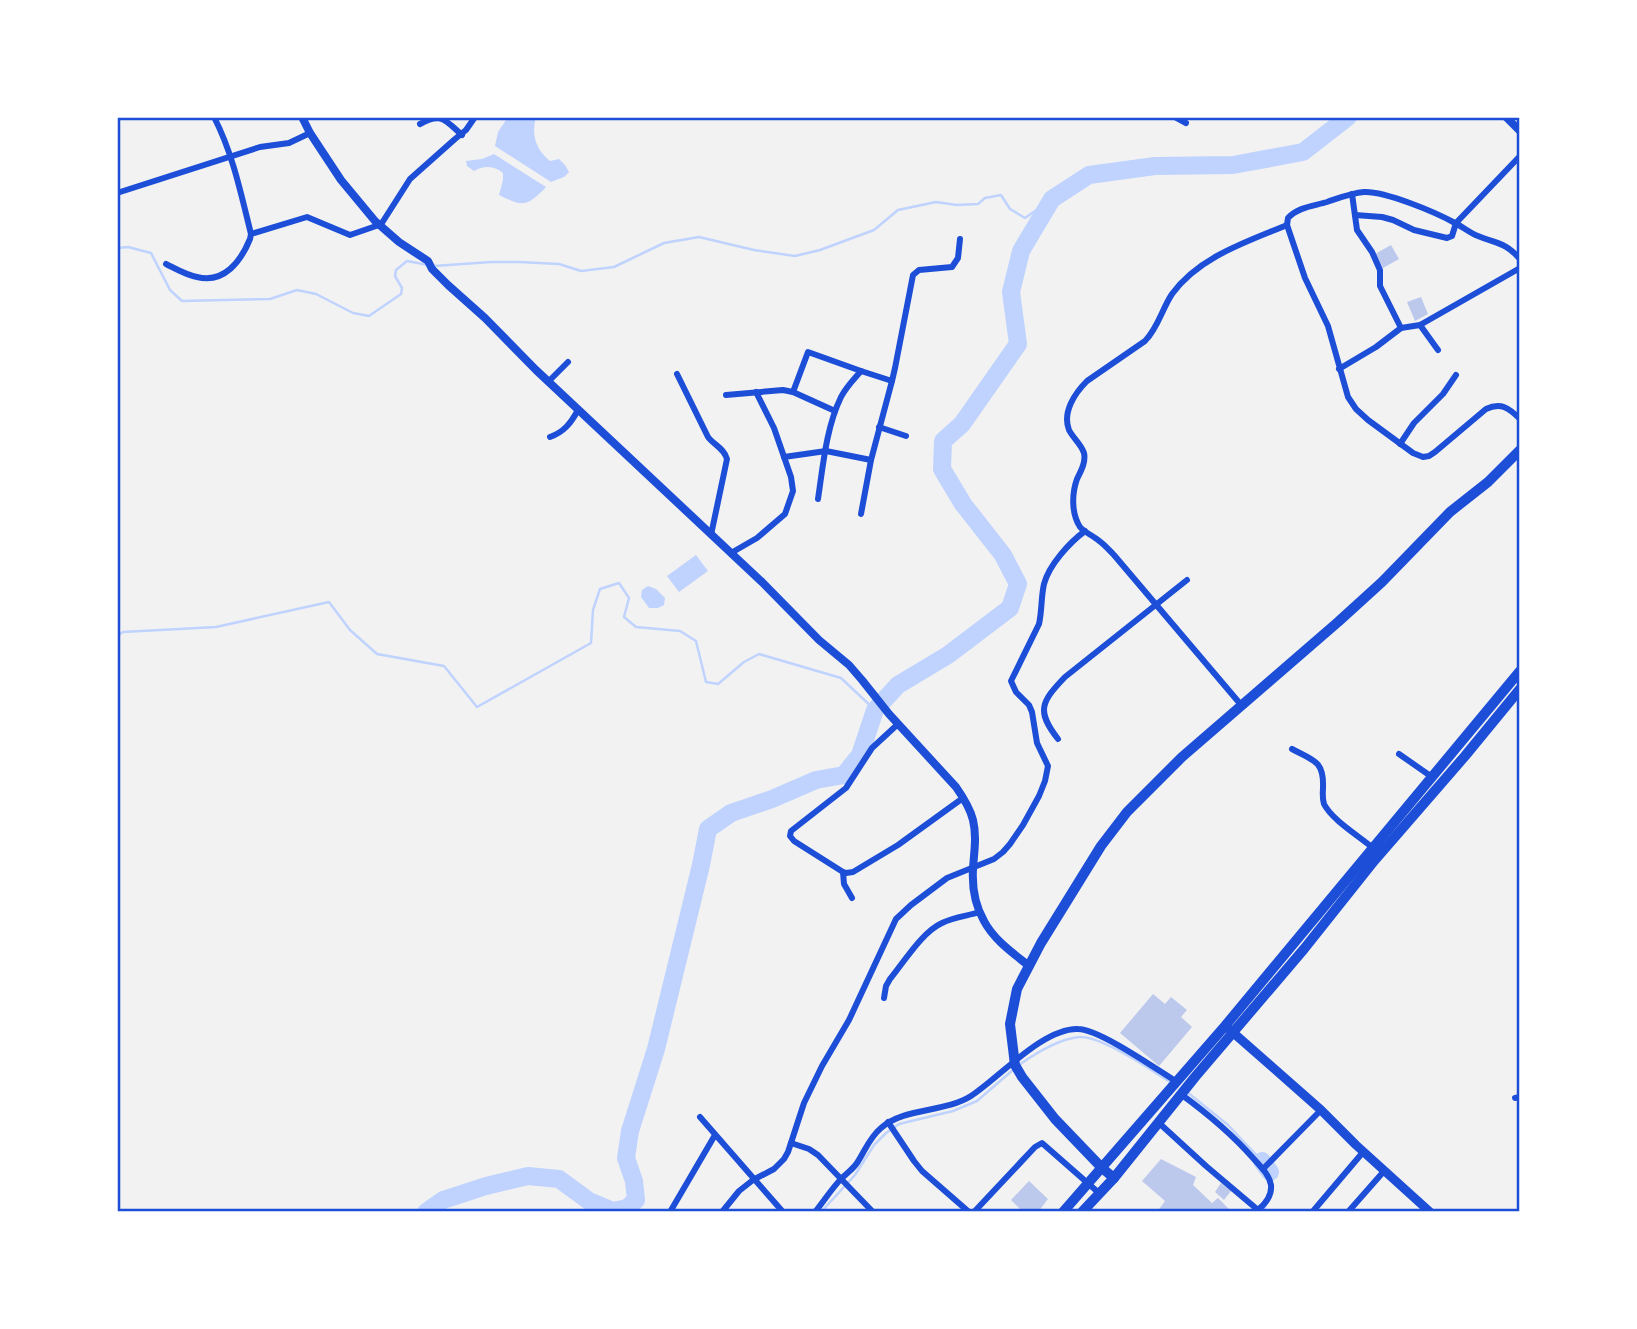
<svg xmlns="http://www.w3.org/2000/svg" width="1637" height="1329" viewBox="0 0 1637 1329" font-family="Lora,serif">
  <rect width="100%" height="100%" fill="#f2f2f2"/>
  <!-- water -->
  <g fill="#bfd3fe">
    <path d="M508 117H536C531 135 536 150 550 161L559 159 565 165 569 172 564 177 551 182 495 146 498 132Z"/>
    <path d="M494 154 546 187C527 207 523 207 499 195L503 180V173C495 166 484 165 474 171L467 166 466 161 482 159Z"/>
    <polygon points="696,555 708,571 679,592 667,576"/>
    <polygon points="648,586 656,589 665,598 664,605 658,608 649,608 641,597 642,590"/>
  </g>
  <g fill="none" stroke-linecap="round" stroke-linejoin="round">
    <!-- stream -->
    <g stroke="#bfd3fe" stroke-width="2.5">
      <polyline points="117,248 128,247 151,253 170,290 182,301 270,299 297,290 316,294 353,313 369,316 401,294 402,288 395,276 396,270 407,261 428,265"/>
      <polyline points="434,266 491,262 519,262 559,264 581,271 614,267 664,243 699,237 754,250 795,256 820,250 874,230 898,210 936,202 957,205 978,204 985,198 1001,195 1010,209 1025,218 1052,199"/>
      <polyline points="117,636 123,632 216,627 329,602 350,630 377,654 444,666 477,707 591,643 593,610 600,589 619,583 629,598 624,617 636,627 680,631 696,641 706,682 718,684 744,662 759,654 841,678 875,710"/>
      <path d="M1019 1065C1036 1053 1058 1039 1079 1037 1101 1035 1152 1071 1172 1083"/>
      <polyline points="1187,1092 1228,1125 1262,1161"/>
      <polyline points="821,1212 855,1175 874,1145 886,1133 899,1124 953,1111 977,1101 1014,1069"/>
      <polyline points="1263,1212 1266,1205"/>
    </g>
    <!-- river -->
    <g stroke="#bfd3fe" stroke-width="18">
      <polyline points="1262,1161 1270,1172"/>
      <polyline points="426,1212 443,1200 486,1186 528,1176 559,1179 589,1201 613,1211 627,1208 636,1200 634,1181 626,1158 630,1131 656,1049 701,865 708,829 731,813 772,799 816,780 844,775 860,755 875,710 898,685 948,655 1010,608 1018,584 1003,555 963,504 942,469 943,441 962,424 1018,344 1011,292 1021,251 1052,199 1089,175 1155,166 1233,165 1303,152 1348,117"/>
    </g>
  </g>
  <!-- building -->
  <g fill="#bdc9ec">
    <polygon points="1391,245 1399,259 1383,268 1375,254"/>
    <polygon points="1421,297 1428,314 1415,321 1407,302"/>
    <polygon points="1153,994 1165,1004 1171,997 1187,1010 1181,1017 1192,1027 1159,1066 1120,1033"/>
    <polygon points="1161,1159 1196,1177 1193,1185 1212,1203 1218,1198 1232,1212 1157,1212 1165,1201 1142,1181"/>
    <polygon points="1029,1181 1048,1199 1038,1212 1023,1212 1011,1200"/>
    <polygon points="1221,1183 1231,1191 1224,1200 1215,1192"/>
  </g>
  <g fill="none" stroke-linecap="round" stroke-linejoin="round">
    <!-- minor -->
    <g stroke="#1d4ed8" stroke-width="6">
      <polyline points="1175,117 1186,123"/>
      <path d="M420 124C442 112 445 120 462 135"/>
      <polyline points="117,193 260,147 289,143 310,133"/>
      <polyline points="1352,194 1357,230 1372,252 1380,270 1380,286 1401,328"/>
      <polyline points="1355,215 1382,217 1393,220 1414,230 1447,238 1452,236 1456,223 1520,156"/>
      <polyline points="380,226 410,179 455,139 466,130 475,117"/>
      <polyline points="251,234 307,217 350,235 379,225"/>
      <path d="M1520 259C1505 242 1497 244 1478 236 1470 233 1463 227 1455 223 1435 212 1385 191 1364 192 1351 193 1339 198 1327 202 1314 206 1298 207 1288 218L1287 225 1305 278 1328 326 1348 397 1356 409 1368 420 1413 453 1423 457 1429 456 1435 452 1486 409C1501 402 1509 408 1520 419"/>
      <path d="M166 264C176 269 186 275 197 277 224 284 241 261 250 239L251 234C241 194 233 154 214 117"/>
      <polyline points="1420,325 1438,350"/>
      <polyline points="1339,369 1376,347 1401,328 1420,325 1520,268"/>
      <polyline points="861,371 892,381 895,368 913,275 919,270 952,267 958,258 960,239"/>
      <path d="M677 374 708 437C714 445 724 448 727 459L711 535"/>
      <polyline points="548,382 568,362"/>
      <path d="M793 392 808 352 861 371C854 379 846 387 841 397 826 428 823 466 818 499"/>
      <polyline points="726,395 783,390 793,392 835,411"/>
      <polyline points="879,427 906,436"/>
      <path d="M550 437C564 432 571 423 578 410"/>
      <polyline points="1400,444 1414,423 1443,394 1456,375"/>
      <polyline points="784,457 826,451 871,460 861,514"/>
      <polyline points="871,460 892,381"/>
      <polyline points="731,553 757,538 785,514 793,491 791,477 774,428 756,392"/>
      <path d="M1242 706 1114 555C1109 550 1104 544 1098 540 1092 535 1084 532 1080 527 1071 513 1072 493 1077 479 1081 471 1086 462 1084 453 1081 444 1073 438 1069 430 1062 412 1075 393 1087 381L1145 341C1158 328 1162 309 1172 294 1199 257 1246 242 1287 225"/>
      <polyline points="898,724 872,748 846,788 791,831 790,836 794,841 843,872 846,873 853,872 898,845 963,798"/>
      <path d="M1058 739C1036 711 1041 702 1065 677L1187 580"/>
      <path d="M1292 749C1312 760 1324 760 1323 787 1323 793 1322 798 1324 804 1332 820 1359 836 1373 848"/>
      <polyline points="1399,754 1432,777"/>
      <polyline points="843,872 844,884 852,898"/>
      <path d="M884 998 886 986 890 979C904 962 922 932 942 923 954 917 967 916 980 912"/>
      <path d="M1182 1095C1208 1114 1231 1133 1253 1158 1260 1166 1269 1174 1271 1185 1272 1195 1266 1203 1259 1209"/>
      <polyline points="1515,1098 1520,1097"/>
      <polyline points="700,1117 783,1212"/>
      <polyline points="888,1122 914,1161 922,1171 969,1212"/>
      <polyline points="1159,1123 1206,1166 1258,1210"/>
      <polyline points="791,1143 809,1149 818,1155 873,1212"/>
      <polyline points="1263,1169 1321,1110"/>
      <polyline points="1314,1210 1364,1151"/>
      <polyline points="670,1212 715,1135"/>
      <path d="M722 1212 739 1191 753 1180 774 1169 784 1159 788 1152 804 1103 822 1066 849 1020 896 919 911 905 947 878 994 859 1003 852 1010 844 1023 825 1039 796 1045 781 1048 766 1037 743 1032 712 1029 705 1016 692 1011 681 1039 624C1042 611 1041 597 1044 584 1049 565 1069 543 1085 531"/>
      <path d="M815 1212C824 1201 832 1188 842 1178 847 1173 853 1169 857 1163 865 1151 869 1138 881 1128 905 1107 944 1113 971 1096 1000 1077 1043 1028 1078 1029 1099 1029 1156 1069 1177 1082"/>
      <polyline points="974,1212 1035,1147 1042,1143 1099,1193"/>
      <polyline points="1348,1212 1385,1170"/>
    </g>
    <!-- tertiary -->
    <g stroke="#1d4ed8" stroke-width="8">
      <path d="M302 117 310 133 341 180 375 221 399 242 428 261 432 269 448 285 485 318 536 370 762 582 819 640 849 665 862 680 889 714 956 787C963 797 970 808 973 820 977 837 974 852 973 869 972 886 975 905 984 921 994 940 1013 953 1029 966"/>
      <polyline points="1506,117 1520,131"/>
    </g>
    <!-- secondary -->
    <polyline stroke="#1d4ed8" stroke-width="9" points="1229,1029 1321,1110 1356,1145 1430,1212"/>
    <!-- primary -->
    <polyline stroke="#1d4ed8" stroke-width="10" points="1114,1178 1102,1168 1055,1119 1022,1077 1015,1065 1010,1024 1017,989 1041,943 1101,846 1127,812 1182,757 1338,622 1382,582 1450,512 1488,482 1520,450"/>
    <!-- trunk -->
    <g stroke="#1d4ed8" stroke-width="10">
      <polyline points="1063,1212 1225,1026 1520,671"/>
      <polyline points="1082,1212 1114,1178 1195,1077 1304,949 1374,861 1465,756 1520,689"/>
    </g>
  </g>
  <!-- border -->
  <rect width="1637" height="1329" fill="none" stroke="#ffffff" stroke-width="238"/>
  <rect x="119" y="119" width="1399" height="1091" fill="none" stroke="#1d4ed8" stroke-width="2.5"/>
</svg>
